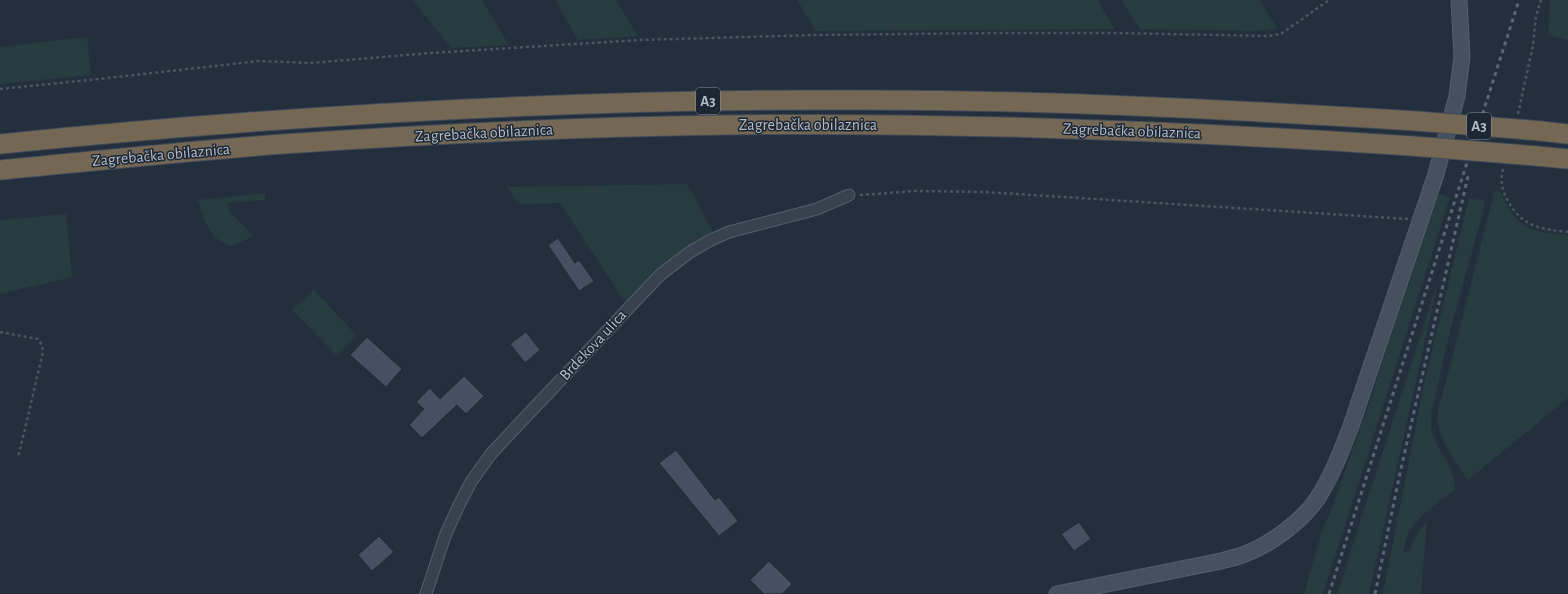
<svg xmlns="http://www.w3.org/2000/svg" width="1568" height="594" viewBox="0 0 1568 594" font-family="'Alegreya Sans',sans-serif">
  <rect width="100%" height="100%" fill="#242f3e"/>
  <!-- green -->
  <g fill="#263c3f">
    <polygon points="413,0 482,0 509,45 451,48"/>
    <polygon points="555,0 616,0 638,36 578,40"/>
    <polygon points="797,0 1097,0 1115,29 816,31"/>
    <polygon points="1121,0 1259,0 1278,29 1257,31 1140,29"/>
    <polygon points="1550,0 1568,0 1568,40 1548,35"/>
    <polygon points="87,37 91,75 0,84 0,47"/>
    <path d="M687 184 713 232C681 252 652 276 625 302L560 203 518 204 507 187Z"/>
    <path d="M1495 190 1500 191C1517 229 1528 232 1568 235V398L1468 480C1458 466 1441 442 1438 425 1436 414 1441 400 1444 389Z"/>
    <path d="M265 193 266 200 227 203 231 213 254 236 231 246C227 244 222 243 219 240 207 232 202 213 198 200Z"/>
    <polygon points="1436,193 1450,197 1323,594 1304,594 1322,531 1333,505 1371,398"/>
    <path d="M1469 198 1485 201 1483 212 1450 331 1431 415C1431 419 1431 423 1431 427 1434 448 1457 469 1455 489 1443 499 1419 516 1411 529 1406 536 1405 544 1403 552H1409C1413 540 1419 531 1427 521L1421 594H1383L1423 388Z"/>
    <polygon points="66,214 72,277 0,294 0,220"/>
    <polygon points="1439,278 1369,594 1337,594"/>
    <polygon points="314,290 357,336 337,356 292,310"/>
  </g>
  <!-- building -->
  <g fill="#455162" stroke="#1f2835">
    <polygon points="558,238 575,263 579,260 594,281 579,291 548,245"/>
    <polygon points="526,332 540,350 525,363 510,344"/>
    <polygon points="367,337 402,369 386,387 350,355"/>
    <polygon points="464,376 484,396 466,414 457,405 422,438 409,425 424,409 416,402 430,388 440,399"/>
    <polygon points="676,450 715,500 719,497 738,521 719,536 659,463"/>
    <polygon points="1079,522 1091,539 1074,551 1061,534"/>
    <polygon points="379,536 394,552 372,571 358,555"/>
    <polygon points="769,561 792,584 782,594 764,594 750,580"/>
  </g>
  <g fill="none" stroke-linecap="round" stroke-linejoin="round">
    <!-- street casing -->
    <g stroke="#565f6c" stroke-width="13">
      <polyline id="street" points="426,594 445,536 458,507 471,482 490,455 517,426 660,275 690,252 711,240 729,232 817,209 849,195"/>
    </g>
    <!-- secondary casing -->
    <g stroke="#565f6c" stroke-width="17">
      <path id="secondary" d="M1057 594 1221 561C1229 559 1237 557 1245 554 1271 544 1301 522 1317 499 1332 476 1341 452 1351 426L1436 174 1457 96 1462 57 1459 0"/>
    </g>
    <!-- highway casing -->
    <g stroke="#434c59" stroke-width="21">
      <g id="highway">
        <polyline points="1541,131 1568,134"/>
        <path d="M0 144C276 116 554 100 832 100 1027 99 1222 109 1416 121"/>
        <polyline points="1537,156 1568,159"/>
        <path d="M0 170C94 161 189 151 283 144 429 134 576 127 723 125 953 122 1183 131 1412 146"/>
      </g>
    </g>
    <!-- path -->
    <g stroke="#44595c" stroke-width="2.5" stroke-dasharray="3 3" stroke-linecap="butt">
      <polyline points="0,89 99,79 259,61 309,63 431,53 639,40 817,35 996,33 1115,33 1268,36 1281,34 1329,0"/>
      <polyline points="1518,114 1533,45 1536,16 1541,0"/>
      <path d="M1503 169C1500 181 1502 191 1508 201 1522 227 1541 229 1568 232"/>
      <polyline points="860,195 915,191 985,192 1408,219"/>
      <polyline points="0,332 38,339 42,345 43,352 18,458"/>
    </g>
    <!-- street -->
    <use href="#street" stroke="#38414e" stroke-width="11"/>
    <!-- secondary -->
    <use href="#secondary" stroke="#465061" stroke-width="15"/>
    <!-- highway -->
    <use href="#highway" stroke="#746855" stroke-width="19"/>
    <!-- rail -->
    <g stroke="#5a6575" stroke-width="3" stroke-dasharray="4 4" stroke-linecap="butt">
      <polyline points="1329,594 1519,0"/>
      <polyline points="1375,594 1400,473 1468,176"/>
    </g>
    <!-- highway-bridge casing -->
    <g stroke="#434c59" stroke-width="21" stroke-linecap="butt">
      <g id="highway-bridge">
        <polyline points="1416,121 1541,131"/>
        <polyline points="1412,146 1537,156"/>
      </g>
    </g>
    <!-- highway-bridge -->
    <use href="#highway-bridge" stroke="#746855" stroke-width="19"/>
  </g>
  <g text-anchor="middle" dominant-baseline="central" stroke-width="3" stroke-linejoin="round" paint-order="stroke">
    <!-- shield labels -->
    <g fill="#1d2633" stroke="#878f9c" stroke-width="1">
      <rect x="696" y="88" width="24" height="26" rx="3"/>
      <rect x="1467" y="113" width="24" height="26" rx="3"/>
    </g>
    <g font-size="15" font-weight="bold" fill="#b4bcc9">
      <text x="708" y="101">A3</text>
      <text x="1479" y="126">A3</text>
    </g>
    <!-- street labels -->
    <g font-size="16" fill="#b4bcc9" stroke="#1d2633">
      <text x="808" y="125">Zagrebačka obilaznica</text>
      <text transform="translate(1132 131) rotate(2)">Zagrebačka obilaznica</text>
      <text transform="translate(484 133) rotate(-3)">Zagrebačka obilaznica</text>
      <text transform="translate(161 155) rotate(-5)">Zagrebačka obilaznica</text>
      <text transform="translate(593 345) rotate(-47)">Brdekova ulica</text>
    </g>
  </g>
</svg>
